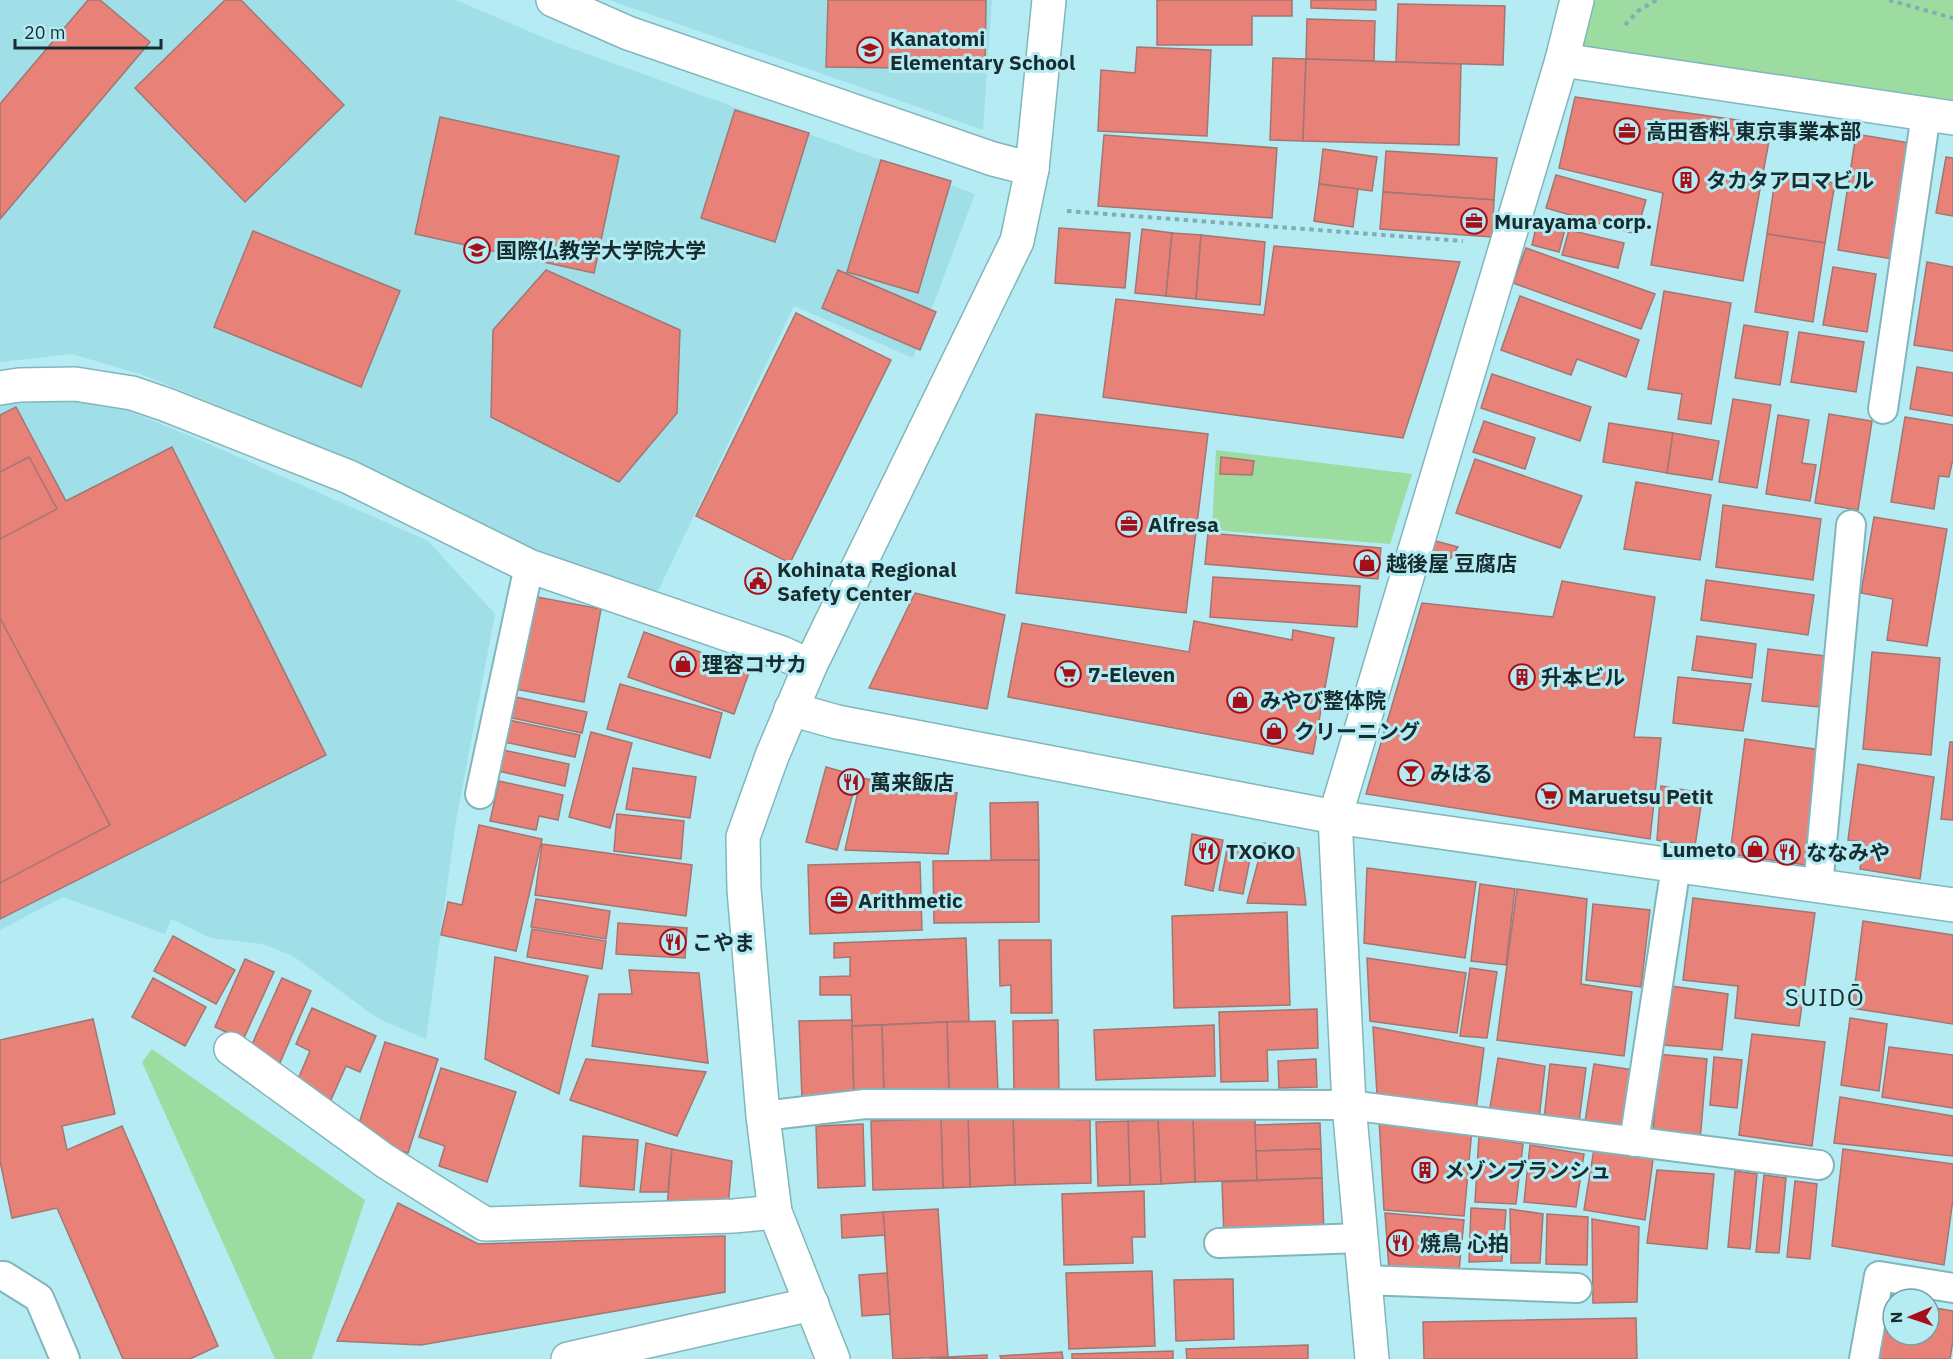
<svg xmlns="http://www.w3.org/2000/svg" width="1953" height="1359" viewBox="0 0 1953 1359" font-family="'IBM Plex Sans','Noto Sans JP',sans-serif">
  <rect width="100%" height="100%" fill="#b5ebf2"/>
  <!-- built -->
  <g fill="#a0dfe7">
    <polygon points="0,0 456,0 549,40 975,194 913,358 794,306 658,591 535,550 337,453 143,375 72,354 0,362"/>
    <polygon points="609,0 992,0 983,130 895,99"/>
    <polygon points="72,400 129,411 200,440 428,541 495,614 456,821 426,1039 377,1018 293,956 263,944 211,938 171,919 165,934 63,897 0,930 0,404 19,401"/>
  </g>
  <!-- green -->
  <g fill="#9ddca0">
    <polygon points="1590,0 1953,0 1953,100 1577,49"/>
    <polygon points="1216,450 1412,474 1390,544 1212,530"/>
    <polygon points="152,1049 365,1200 312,1359 275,1359 142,1062"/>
  </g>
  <!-- building -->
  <g fill="#e88279" stroke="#a27672" stroke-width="1.5">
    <polygon points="88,0 100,0 150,42 0,219 0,104"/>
    <polygon points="225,0 241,0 344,105 245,202 135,88"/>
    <polygon points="828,0 986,0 985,69 826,67"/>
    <polygon points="1157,0 1292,0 1292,16 1252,16 1252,45 1157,45"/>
    <polygon points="1311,0 1376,0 1376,10 1311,8"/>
    <polygon points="1398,4 1505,6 1503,65 1396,62"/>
    <polygon points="1307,19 1375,21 1374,61 1306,59"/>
    <polygon points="1137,47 1211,50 1207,136 1098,131 1101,70 1135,73"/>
    <polygon points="1273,58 1306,59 1303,141 1270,140"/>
    <polygon points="1306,59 1461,64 1459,145 1303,141"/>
    <polygon points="1575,97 1772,125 1743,281 1651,265 1663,193 1559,168"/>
    <polygon points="735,110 809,133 775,242 701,218"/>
    <polygon points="440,117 619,156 594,273 415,234"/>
    <polygon points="1856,134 1916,144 1898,260 1838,250"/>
    <polygon points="1104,135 1277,148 1272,218 1098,206"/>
    <polygon points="1323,149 1377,157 1372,191 1319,184"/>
    <polygon points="1386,151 1497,158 1494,200 1383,192"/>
    <polygon points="1946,157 1953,158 1953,216 1936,213"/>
    <polygon points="881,160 951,181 918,293 847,272"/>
    <polygon points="1776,173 1835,183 1825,243 1767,234"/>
    <polygon points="1556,175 1646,200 1636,234 1546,208"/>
    <polygon points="1319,184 1358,189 1353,227 1314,221"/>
    <polygon points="1383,192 1494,200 1492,237 1380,229"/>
    <polygon points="1537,223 1565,229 1559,252 1532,245"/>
    <polygon points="1059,228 1130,233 1125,288 1055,283"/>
    <polygon points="1142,229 1172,233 1166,296 1135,293"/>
    <polygon points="1569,230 1624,243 1618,268 1562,255"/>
    <polygon points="253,231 400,291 361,387 214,327"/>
    <polygon points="1172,233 1201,235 1196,299 1166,296"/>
    <polygon points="1767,234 1825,243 1813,322 1755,312"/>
    <polygon points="1201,235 1265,242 1260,305 1196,299"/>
    <polygon points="1274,246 1460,262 1403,438 1103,397 1116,299 1264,315"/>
    <polygon points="1526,248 1655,294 1641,329 1513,283"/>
    <polygon points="1927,262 1953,267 1953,351 1914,345"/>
    <polygon points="1833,267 1876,274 1867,332 1823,325"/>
    <polygon points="546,270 680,330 677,413 619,482 491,417 493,330"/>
    <polygon points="838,270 936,312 920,350 822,308"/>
    <polygon points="1664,291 1731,303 1711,424 1678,419 1682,394 1648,389"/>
    <polygon points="1520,296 1639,340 1626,377 1577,359 1571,375 1501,350"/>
    <polygon points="796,313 891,360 790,563 696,516"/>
    <polygon points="1744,325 1788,332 1780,385 1735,378"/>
    <polygon points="1799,332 1864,342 1856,392 1791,382"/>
    <polygon points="1917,367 1953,373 1953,416 1910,409"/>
    <polygon points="1492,374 1591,407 1580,441 1481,408"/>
    <polygon points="1733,399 1771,405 1757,488 1719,482"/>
    <polygon points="16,407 66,501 172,447 326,755 0,919 0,415"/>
    <polygon points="1036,414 1208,434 1186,613 1016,593"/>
    <polygon points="1829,414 1872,421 1858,510 1815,503"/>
    <polygon points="1778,415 1809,420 1802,463 1816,465 1810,501 1766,494"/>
    <polygon points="1905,417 1953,425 1953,463 1952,463 1949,477 1939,476 1934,509 1891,502"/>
    <polygon points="1484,421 1535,438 1525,469 1473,452"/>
    <polygon points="1609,423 1673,433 1667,473 1603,462"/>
    <polygon points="1673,433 1719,441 1712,480 1667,473"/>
    <polygon points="29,457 57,509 0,539 0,472"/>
    <polygon points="1221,457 1254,461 1252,475 1220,474"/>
    <polygon points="1475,459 1582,496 1560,548 1456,513"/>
    <polygon points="1636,482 1711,495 1700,560 1624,549"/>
    <polygon points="1723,505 1821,519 1813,580 1716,567"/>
    <polygon points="1874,517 1947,529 1927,646 1887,640 1893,599 1861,593"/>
    <polygon points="1208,533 1381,548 1378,579 1205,564"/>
    <polygon points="1432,540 1458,547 1443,570 1424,568"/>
    <polygon points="1213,577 1360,586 1357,627 1210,617"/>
    <polygon points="1706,580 1814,595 1808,635 1701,620"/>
    <polygon points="1562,581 1655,597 1634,737 1661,738 1650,839 1366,794 1422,603 1553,617"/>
    <polygon points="915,593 1005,615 987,709 869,688"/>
    <polygon points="532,596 601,609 584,702 515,689"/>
    <polygon points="0,618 110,825 0,883"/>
    <polygon points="1194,621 1292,640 1293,630 1334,638 1313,754 1008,697 1022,623 1189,652"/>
    <polygon points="644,632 750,670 734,714 628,677"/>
    <polygon points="1697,636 1756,644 1752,678 1692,670"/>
    <polygon points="1768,649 1825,656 1819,707 1762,701"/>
    <polygon points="1872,652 1940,658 1931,755 1863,749"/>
    <polygon points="1678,677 1751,684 1743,731 1673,723"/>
    <polygon points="620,684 722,713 710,758 607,729"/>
    <polygon points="516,697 587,712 582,733 512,718"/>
    <polygon points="509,720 580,735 575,757 504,742"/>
    <polygon points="591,732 632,743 610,828 569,817"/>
    <polygon points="1745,739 1821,750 1806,865 1730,854"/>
    <polygon points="1950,742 1953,742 1953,820 1941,819"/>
    <polygon points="503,750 569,764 565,786 498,771"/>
    <polygon points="1858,764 1934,777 1920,879 1860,869 1864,842 1848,840"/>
    <polygon points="826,767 858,776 837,850 806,842"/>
    <polygon points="633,768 696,777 690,818 626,809"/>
    <polygon points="861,778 957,793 948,854 845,850"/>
    <polygon points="499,781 563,795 558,820 539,816 536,830 490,821"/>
    <polygon points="1661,786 1703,793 1695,846 1657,840"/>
    <polygon points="1038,802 1039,860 991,860 990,803"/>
    <polygon points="617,814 684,821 681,859 614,851"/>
    <polygon points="479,825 542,839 516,951 441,935 448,902 462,905"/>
    <polygon points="1192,834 1223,840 1213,891 1185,885"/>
    <polygon points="1263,843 1299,848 1306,905 1247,903"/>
    <polygon points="542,844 692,865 686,916 535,895"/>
    <polygon points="1228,844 1252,849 1243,894 1219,890"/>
    <polygon points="1039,860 1039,922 934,923 933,861"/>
    <polygon points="920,862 922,930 810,934 808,865"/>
    <polygon points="1367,868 1476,882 1465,958 1364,943"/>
    <polygon points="1480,884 1515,889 1506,965 1471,961"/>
    <polygon points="1517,889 1587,899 1581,984 1632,992 1624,1056 1497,1040"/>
    <polygon points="1693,898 1815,913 1799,1026 1735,1018 1738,986 1683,980"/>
    <polygon points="536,899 610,911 606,939 531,927"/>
    <polygon points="1593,904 1650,910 1641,987 1586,980"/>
    <polygon points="1287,912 1290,1005 1174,1008 1172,916"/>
    <polygon points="1863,921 1953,935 1953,1024 1852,1008"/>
    <polygon points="618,923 687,928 685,958 616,954"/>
    <polygon points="532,929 606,941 602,969 527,957"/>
    <polygon points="173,936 235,970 216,1004 154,971"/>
    <polygon points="966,938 969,1021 852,1026 851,995 820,995 820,977 850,976 850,957 834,958 834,943"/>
    <polygon points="999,940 1051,940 1052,1013 1011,1013 1011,985 1000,986"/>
    <polygon points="495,957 588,976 559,1094 485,1059"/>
    <polygon points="1367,958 1466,973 1457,1033 1370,1021"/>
    <polygon points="245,959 274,972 243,1040 215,1027"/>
    <polygon points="1470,968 1497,972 1487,1038 1460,1036"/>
    <polygon points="629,970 699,973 708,1063 592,1046 599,994 632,994"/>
    <polygon points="153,978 206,1007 185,1046 132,1017"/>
    <polygon points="282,978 311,991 279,1065 249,1051"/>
    <polygon points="1671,986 1728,994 1722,1050 1664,1045"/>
    <polygon points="312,1008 376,1036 360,1072 346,1066 330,1102 295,1086 310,1051 296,1044"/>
    <polygon points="1317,1009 1318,1048 1267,1050 1268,1081 1221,1082 1219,1012"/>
    <polygon points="1850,1018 1887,1024 1879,1091 1841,1085"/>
    <polygon points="93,1019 115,1114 62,1126 67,1150 122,1126 218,1346 190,1359 123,1359 57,1208 12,1218 0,1161 0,1040"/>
    <polygon points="852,1020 854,1097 802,1099 799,1021"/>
    <polygon points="1058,1020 1059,1093 1014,1094 1013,1021"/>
    <polygon points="995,1021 998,1092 949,1094 947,1022"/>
    <polygon points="947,1022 949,1094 884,1096 882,1025"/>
    <polygon points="882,1025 884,1096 854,1097 852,1026"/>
    <polygon points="1214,1025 1215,1076 1096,1080 1094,1030"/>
    <polygon points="1373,1027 1484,1048 1476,1110 1377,1095"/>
    <polygon points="1752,1034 1825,1042 1812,1146 1739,1135"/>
    <polygon points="385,1042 438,1059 408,1153 355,1136"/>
    <polygon points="1889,1047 1953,1055 1953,1108 1882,1097"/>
    <polygon points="1658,1054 1707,1059 1700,1141 1653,1134"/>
    <polygon points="1714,1057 1742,1060 1737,1108 1710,1105"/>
    <polygon points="1498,1058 1545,1066 1539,1119 1489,1114"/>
    <polygon points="586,1059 706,1072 677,1136 570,1100"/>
    <polygon points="1316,1059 1317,1087 1279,1088 1278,1061"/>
    <polygon points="1550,1064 1586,1068 1579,1122 1544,1119"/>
    <polygon points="1594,1064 1633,1070 1623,1128 1585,1122"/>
    <polygon points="441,1068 516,1092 487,1182 439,1166 445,1146 419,1137"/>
    <polygon points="1840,1097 1953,1116 1953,1156 1834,1143"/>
    <polygon points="1075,1114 1075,1120 1090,1120 1091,1183 1015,1185 1013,1117"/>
    <polygon points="1013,1117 1015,1185 970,1187 968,1118"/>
    <polygon points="1255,1117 1257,1180 1195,1182 1193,1119"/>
    <polygon points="968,1118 970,1187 943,1188 941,1119"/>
    <polygon points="1379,1118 1472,1129 1464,1216 1384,1210"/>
    <polygon points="941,1119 943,1188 873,1190 871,1121"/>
    <polygon points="1193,1119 1195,1182 1161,1184 1158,1120"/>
    <polygon points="1158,1120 1161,1184 1130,1185 1128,1121"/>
    <polygon points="1128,1121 1130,1185 1098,1186 1096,1122"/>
    <polygon points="1320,1123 1321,1149 1256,1151 1255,1125"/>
    <polygon points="863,1124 865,1186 818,1188 816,1126"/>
    <polygon points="583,1136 638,1140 634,1190 580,1186"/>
    <polygon points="1479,1136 1523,1144 1516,1204 1475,1202"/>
    <polygon points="646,1143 672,1149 668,1192 640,1192"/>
    <polygon points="1530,1145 1584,1154 1576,1207 1524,1202"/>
    <polygon points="672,1149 732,1161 728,1207 667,1207"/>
    <polygon points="1321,1149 1322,1178 1257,1180 1256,1151"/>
    <polygon points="1594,1149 1653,1159 1645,1220 1584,1210"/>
    <polygon points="1843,1149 1953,1164 1953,1199 1944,1265 1832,1246"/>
    <polygon points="1657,1170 1714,1174 1707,1249 1647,1243"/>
    <polygon points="1735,1171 1757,1174 1750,1249 1728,1247"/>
    <polygon points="1764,1175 1786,1178 1779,1253 1756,1252"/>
    <polygon points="1322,1178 1324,1233 1224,1237 1222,1182"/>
    <polygon points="1795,1181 1817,1184 1810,1259 1787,1257"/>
    <polygon points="1144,1191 1145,1237 1132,1237 1133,1263 1064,1265 1062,1194"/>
    <polygon points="398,1203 478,1244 725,1236 725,1292 421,1345 337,1341"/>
    <polygon points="1471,1208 1506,1210 1502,1261 1469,1262"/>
    <polygon points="938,1209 948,1357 893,1359 883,1212"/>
    <polygon points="1510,1209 1543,1214 1540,1263 1511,1263"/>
    <polygon points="883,1212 885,1235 842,1238 841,1215"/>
    <polygon points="1385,1213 1464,1220 1459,1271 1389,1270"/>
    <polygon points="1547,1214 1588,1217 1587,1265 1546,1264"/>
    <polygon points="1592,1219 1639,1227 1637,1302 1593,1303"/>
    <polygon points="1152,1271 1155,1346 1069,1349 1066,1273"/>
    <polygon points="887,1273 890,1314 862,1316 859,1275"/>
    <polygon points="1233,1279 1234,1339 1176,1341 1174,1280"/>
    <polygon points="1882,1294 1911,1298 1911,1299 1893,1299 1893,1335 1929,1335 1929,1307 1953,1311 1953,1340 1950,1359 1873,1359"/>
    <polygon points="1636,1318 1637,1359 1424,1359 1423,1322"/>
    <polygon points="1308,1345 1308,1359 1187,1359 1186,1349"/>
    <polygon points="1173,1351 1173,1359 1072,1359 1072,1354"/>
    <polygon points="1062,1352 1063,1359 1001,1359 1000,1356"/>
    <polygon points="987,1355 987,1359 930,1358 948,1357"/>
  </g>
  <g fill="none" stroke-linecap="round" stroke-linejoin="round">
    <!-- lane casing -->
    <g stroke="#81b6bc" stroke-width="32">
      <g id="lane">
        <polyline points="1883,409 1926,114"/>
        <polyline points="480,794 529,566"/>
        <polyline points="1818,887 1851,525"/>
        <polyline points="763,1116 865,1104 1349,1105 1819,1165"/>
        <polyline points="1634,1142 1676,866"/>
        <polyline points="1219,1243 1361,1238"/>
        <polyline points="0,1276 4,1276 39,1298 65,1359"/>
        <polyline points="1364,1280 1577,1288"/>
        <polyline points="1864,1359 1879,1276 1953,1288"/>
      </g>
    </g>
    <!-- street casing -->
    <g stroke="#81b6bc" stroke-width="36">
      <g id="street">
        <polyline points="553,0 628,33 993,159 1032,169"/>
        <polyline points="1562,60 1953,118"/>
        <polyline points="0,388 19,385 75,384 132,393 167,405 349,477 529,566 782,653 810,666"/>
        <polyline points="791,709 837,722 1335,817 1953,905"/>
        <polyline points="231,1049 385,1161 485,1224 734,1216 775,1212"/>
        <polyline points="568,1359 812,1304"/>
        <polyline points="1372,1359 1349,1105 1335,817 1562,60 1577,0"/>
      </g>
    </g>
    <!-- secondary casing -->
    <g stroke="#81b6bc" stroke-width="36">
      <polyline id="secondary" points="833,1359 775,1212 763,1116 744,889 743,837 772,756 810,666 1017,241 1032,169 1049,0"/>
    </g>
    <!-- path -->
    <g stroke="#82adb3" stroke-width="4" stroke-dasharray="4.5 4.5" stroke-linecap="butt">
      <polyline points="1889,0 1953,18"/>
      <polyline points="1625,25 1638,11 1657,0"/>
      <polyline points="1067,211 1463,241"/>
    </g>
    <!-- lane -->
    <use href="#lane" stroke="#fff" stroke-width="28"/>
    <!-- street -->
    <use href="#street" stroke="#fff" stroke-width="33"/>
    <!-- secondary -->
    <use href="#secondary" stroke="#fff" stroke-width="33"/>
  </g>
  <!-- icons -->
  <defs>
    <g id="school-ring" transform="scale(1.35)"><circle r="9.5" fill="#b5ebf2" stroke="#a60f1a" stroke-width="1.5"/><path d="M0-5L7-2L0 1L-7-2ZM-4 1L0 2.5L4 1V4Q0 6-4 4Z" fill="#a60f1a"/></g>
    <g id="office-ring" transform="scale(1.35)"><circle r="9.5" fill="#b5ebf2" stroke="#a60f1a" stroke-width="1.5"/><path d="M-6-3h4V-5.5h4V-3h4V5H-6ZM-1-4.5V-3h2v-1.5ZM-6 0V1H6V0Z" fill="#a60f1a"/></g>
    <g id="building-ring" transform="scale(1.35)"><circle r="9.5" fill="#b5ebf2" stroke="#a60f1a" stroke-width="1.5"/><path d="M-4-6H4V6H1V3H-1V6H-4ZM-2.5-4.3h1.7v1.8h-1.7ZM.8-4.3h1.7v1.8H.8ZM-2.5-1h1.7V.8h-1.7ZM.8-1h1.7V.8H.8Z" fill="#a60f1a"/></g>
    <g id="university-ring" transform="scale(1.35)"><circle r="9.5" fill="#b5ebf2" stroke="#a60f1a" stroke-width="1.5"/><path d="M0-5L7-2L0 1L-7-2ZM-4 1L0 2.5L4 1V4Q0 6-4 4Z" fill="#a60f1a"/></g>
    <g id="shop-ring" transform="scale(1.35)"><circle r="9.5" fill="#b5ebf2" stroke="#a60f1a" stroke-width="1.5"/><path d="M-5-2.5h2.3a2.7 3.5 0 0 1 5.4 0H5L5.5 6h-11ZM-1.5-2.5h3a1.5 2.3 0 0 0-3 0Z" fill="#a60f1a"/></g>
    <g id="civic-ring" transform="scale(1.35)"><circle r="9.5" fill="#b5ebf2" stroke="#a60f1a" stroke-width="1.5"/><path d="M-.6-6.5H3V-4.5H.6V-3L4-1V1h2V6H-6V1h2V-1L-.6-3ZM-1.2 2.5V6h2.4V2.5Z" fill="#a60f1a"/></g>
    <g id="supermarket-ring" transform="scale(1.35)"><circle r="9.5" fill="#b5ebf2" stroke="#a60f1a" stroke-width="1.5"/><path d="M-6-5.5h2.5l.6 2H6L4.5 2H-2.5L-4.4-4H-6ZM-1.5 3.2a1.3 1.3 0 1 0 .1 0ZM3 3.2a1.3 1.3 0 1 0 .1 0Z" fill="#a60f1a"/></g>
    <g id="bar-ring" transform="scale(1.35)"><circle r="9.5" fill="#b5ebf2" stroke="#a60f1a" stroke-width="1.5"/><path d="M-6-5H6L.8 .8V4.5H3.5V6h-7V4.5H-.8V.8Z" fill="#a60f1a"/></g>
    <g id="restaurant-ring" transform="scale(1.35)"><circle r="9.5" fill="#b5ebf2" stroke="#a60f1a" stroke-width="1.5"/><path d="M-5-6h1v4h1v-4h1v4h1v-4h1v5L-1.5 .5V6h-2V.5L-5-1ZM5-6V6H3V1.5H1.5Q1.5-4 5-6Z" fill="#a60f1a"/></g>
  </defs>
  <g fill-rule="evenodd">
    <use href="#school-ring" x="870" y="50"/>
    <use href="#office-ring" x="1627" y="131"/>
    <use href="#building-ring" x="1686" y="180"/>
    <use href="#office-ring" x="1474" y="221"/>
    <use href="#university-ring" x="477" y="250"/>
    <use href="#office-ring" x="1129" y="524"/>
    <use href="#shop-ring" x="1367" y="563"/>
    <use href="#civic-ring" x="758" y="581"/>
    <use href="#shop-ring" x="683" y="664"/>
    <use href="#supermarket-ring" x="1068" y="674"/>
    <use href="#building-ring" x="1522" y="677"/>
    <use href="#shop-ring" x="1240" y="700"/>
    <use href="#shop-ring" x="1274" y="731"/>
    <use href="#bar-ring" x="1411" y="773"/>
    <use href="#restaurant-ring" x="851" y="782"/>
    <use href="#supermarket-ring" x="1549" y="796"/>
    <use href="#shop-ring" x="1755" y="849"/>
    <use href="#restaurant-ring" x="1206" y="851"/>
    <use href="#restaurant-ring" x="1787" y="852"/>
    <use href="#office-ring" x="839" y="900"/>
    <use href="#restaurant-ring" x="673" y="942"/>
    <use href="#building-ring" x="1425" y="1170"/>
    <use href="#restaurant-ring" x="1400" y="1243"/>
  </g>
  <g text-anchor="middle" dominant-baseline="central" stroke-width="6" stroke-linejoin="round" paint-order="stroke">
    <!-- poi labels -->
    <g font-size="21" font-weight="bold" fill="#172c2f" stroke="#b5ebf2" text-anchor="start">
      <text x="890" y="38">Kanatomi<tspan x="890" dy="24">Elementary School</tspan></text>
      <text x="1646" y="131">高田香料 東京事業本部</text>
      <text x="1706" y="180">タカタアロマビル</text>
      <text x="1494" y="221">Murayama corp.</text>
      <text x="496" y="250">国際仏教学大学院大学</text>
      <text x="1148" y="524">Alfresa</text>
      <text x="1386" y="563">越後屋 豆腐店</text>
      <text x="777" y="569">Kohinata Regional<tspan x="777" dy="24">Safety Center</tspan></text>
      <text x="702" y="664">理容コサカ</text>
      <text x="1088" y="674">7-Eleven</text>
      <text x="1541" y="677">升本ビル</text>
      <text x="1260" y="700">みやび整体院</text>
      <text x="1294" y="731">クリーニング</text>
      <text x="1430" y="773">みはる</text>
      <text x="870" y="782">萬来飯店</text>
      <text x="1568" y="796">Maruetsu Petit</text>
      <text x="1736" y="849" text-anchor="end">Lumeto</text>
      <text x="1226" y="851">TXOKO</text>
      <text x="1806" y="852">ななみや</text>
      <text x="858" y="900">Arithmetic</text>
      <text x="692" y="942">こやま</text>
      <text x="1444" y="1170">メゾンブランシュ</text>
      <text x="1420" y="1243">焼鳥 心拍</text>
    </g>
    <!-- quarter labels -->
    <g font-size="24" letter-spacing="1.5" fill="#172c2f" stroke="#b5ebf2">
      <text x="1825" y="997">SUIDŌ</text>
    </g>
  </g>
  <!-- north arrow -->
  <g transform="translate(1911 1317) rotate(268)"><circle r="28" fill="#b5ebf2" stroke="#769fa4" stroke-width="1.5"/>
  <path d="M0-4.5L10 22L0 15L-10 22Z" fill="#a60f1a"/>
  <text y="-9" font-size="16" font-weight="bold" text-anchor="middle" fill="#172c2f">N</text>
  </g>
  <!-- scale -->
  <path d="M15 39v9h146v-9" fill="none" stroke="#172c2f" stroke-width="3"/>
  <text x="24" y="39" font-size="18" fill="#172c2f" stroke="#b5ebf2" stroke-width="4.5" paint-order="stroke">20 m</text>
</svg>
